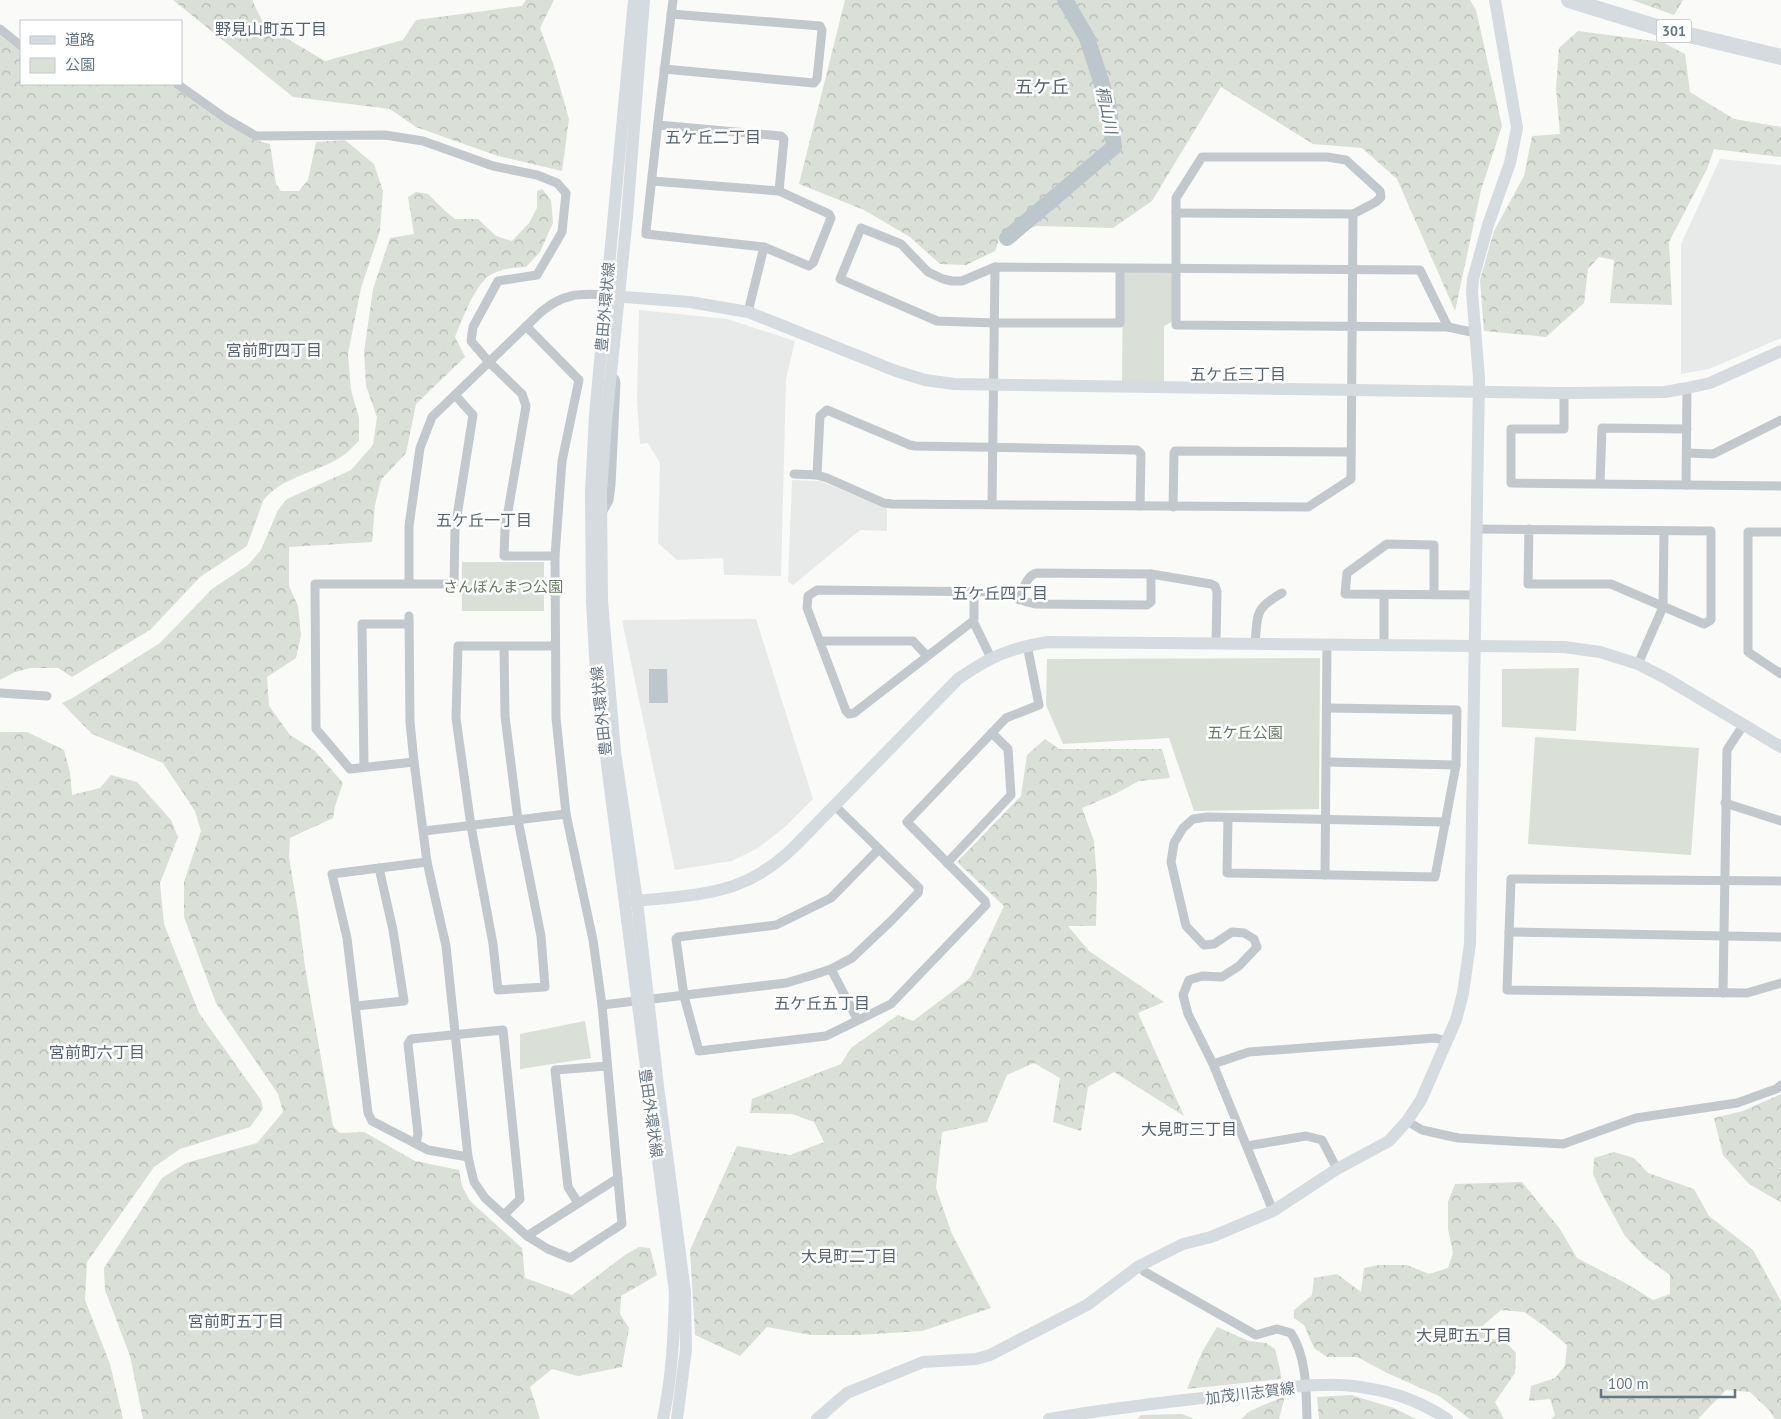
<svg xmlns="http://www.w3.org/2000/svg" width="1781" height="1419" viewBox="0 0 1781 1419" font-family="'PT Sans','Noto Sans JP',sans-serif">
  <defs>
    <pattern id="forest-crowns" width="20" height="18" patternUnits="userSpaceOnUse" patternTransform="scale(1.25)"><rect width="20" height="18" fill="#dadfd7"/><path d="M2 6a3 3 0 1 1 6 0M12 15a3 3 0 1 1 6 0" fill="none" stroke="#b4b9b4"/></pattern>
  </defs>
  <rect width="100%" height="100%" fill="#fafaf8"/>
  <!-- built -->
  <g fill="#e8e9e9">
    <polygon points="1720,159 1781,165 1781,338 1709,369 1681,374 1681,244"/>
    <polygon points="639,310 727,319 795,341 786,379 781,576 724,575 723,558 677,560 658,543 660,463 648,443 640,444 637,401"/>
    <polygon points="792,480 820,481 887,508 887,531 860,530 793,585 788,582"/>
    <polygon points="756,619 813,799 785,827 758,848 732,861 675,870 622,620"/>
  </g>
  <!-- forest -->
  <g fill="url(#forest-crowns)">
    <polygon points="173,0 252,0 264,25 325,61 403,40 416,20 522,6 526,0 554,0 540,28 554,66 569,119 562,171 498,156 416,127 390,109 293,97"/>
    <polygon points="845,0 1470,0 1476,10 1502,126 1481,190 1455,311 1397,179 1362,148 1313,144 1221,87 1152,201 1113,228 1037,226 999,239 995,251 966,265 940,264 910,237 864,210 799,184"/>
    <polygon points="1632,0 1683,0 1674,15"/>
    <polygon points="1578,31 1662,42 1685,54 1690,92 1734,119 1781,127 1781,157 1714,149 1707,169 1669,242 1672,305 1610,303 1614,260 1599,257 1588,269 1584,303 1546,337 1484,331 1480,280 1494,231 1524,176 1532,136 1560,134 1556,89 1559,48"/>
    <path d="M0 35 21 52V84H90L93 85 169 84 221 121 255 140 270 144 276 184 281 191H299L308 180 316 142 345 140 374 164 383 191 380 231 361 288 348 354 351 390 359 418V441C353 446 348 453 341 457 318 472 279 478 263 501L247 546 200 577 150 630 72 677 58 668H31L15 672 0 680Z"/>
    <path d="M542 189 551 200 553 223 540 252 526 267C514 268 502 268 492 274 475 283 462 320 455 337L465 357 416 404 406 453 381 480 375 505 372 542 289 547V586L298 606 301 635 296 658 267 677 269 706 290 735 314 750 343 783 335 806 333 818 290 838 289 857 299 918 305 967 333 1126 340 1133 364 1132 415 1161 459 1170 462 1186 470 1201 522 1248 525 1278 572 1295 625 1255 639 1247 650 1248 657 1275 621 1296 620 1314 629 1328 622 1367 578 1376 552 1369 530 1387 540 1419H143L130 1356 105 1290 104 1268 162 1178 186 1163 257 1143 283 1112 278 1094 216 1003 184 917V882L201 831 195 811 163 763 92 734 62 703 71 699 160 643 212 589 248 565 261 550 278 510 287 499 351 470 373 445 377 417 366 386 364 352 373 289 390 238 414 234 408 197 416 192 428 194 444 210 455 219H478L496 236 512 241 529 223 537 208V191Z"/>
    <polygon points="0,732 27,732 64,750 70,772 72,795 100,788 111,775 137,782 171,820 178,837 160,883 164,924 199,1013 261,1100 263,1109 250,1127 180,1149 154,1167 87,1262 85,1300 110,1364 123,1419 0,1419"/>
    <polygon points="1045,739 1059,749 1162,749 1170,778 1139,781 1115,794 1082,808 1094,841 1097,881 1096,926 1068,926 1089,951 1164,1002 1138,1013 1184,1116 1114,1072 1088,1087 1081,1131 1053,1122 1060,1078 1034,1063 1007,1075 987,1122 942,1132 936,1188 952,1234 991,1308 922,1331 857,1335 811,1335 767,1327 740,1356 695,1335 690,1250 737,1146 790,1155 824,1142 814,1122 792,1114 750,1113 752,1099 841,1064 851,1048 898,1015 913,1021 970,978 1004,906 957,862 1021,796 1027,755"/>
    <polygon points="1781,1094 1781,1205 1780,1202 1749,1184 1723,1155 1714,1118 1743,1111"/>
    <polygon points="1614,1152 1634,1158 1648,1173 1694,1189 1709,1216 1753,1250 1781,1301 1781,1419 1775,1419 1770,1411 1750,1392 1726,1390 1698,1419 1551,1419 1555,1415 1550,1399 1529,1401 1531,1386 1555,1378 1565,1366 1567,1345 1543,1325 1524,1312 1501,1310 1480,1328 1487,1338 1506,1342 1516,1353 1515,1373 1495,1402 1504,1419 1470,1419 1439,1396 1387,1373 1357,1357 1327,1357 1314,1348 1304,1325 1294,1318 1294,1310 1312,1295 1314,1278 1337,1274 1361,1292 1364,1268 1379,1265 1407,1265 1429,1274 1448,1268 1453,1253 1448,1229 1448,1202 1455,1184 1522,1182 1560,1229 1577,1258 1627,1284 1653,1300 1670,1294 1670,1275 1646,1258 1625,1236 1601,1192 1593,1174 1594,1158"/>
    <polygon points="1217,1327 1249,1341 1266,1343 1275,1349 1280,1369 1281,1379 1187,1389 1202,1352"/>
    <polygon points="1351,1395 1394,1408 1416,1419 1319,1419 1317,1397"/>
    <polygon points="1285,1396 1279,1419 1241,1419 1250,1411"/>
    <polygon points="1182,1414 1194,1419 1137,1419 1141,1415"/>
  </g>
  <!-- park -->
  <g fill="#dadfd7">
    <polygon points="1123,272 1172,272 1172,322 1164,326 1164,382 1122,381"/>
    <rect x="462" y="562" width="82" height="49"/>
    <polygon points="1320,658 1319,809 1194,811 1169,738 1063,744 1046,705 1047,659"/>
    <polygon points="1579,668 1576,731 1502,727 1502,669"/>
    <polygon points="1535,737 1699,748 1691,855 1528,844"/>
    <polygon points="585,1021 591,1058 520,1069 520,1034"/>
  </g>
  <!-- water -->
  <polygon fill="#bbc7cb" points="649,669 667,669 668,703 649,703"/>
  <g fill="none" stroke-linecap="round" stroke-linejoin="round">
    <!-- river -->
    <polyline stroke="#bbc7cb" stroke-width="16" points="1007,238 1114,147 1108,103 1087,38 1065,0"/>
    <!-- street -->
    <g stroke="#c3c8cc" stroke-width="9">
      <polyline points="0,29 21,46"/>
      <polyline points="664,69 814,83 817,79 822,30 820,26 671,14"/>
      <polyline points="177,84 225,118 256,136 385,135 423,141 493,166 537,175 557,183 566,193 562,232 537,275 498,281 473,327 471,341 489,362 522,394 526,406 505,529 504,556 555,556"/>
      <polyline points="658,125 781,136 784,139 779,191"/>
      <path d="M652 181 779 191 829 214 831 218 813 263 809 266 764 247 646 234V231C654 154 663 77 673 0"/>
      <polyline points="1176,213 1353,214"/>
      <polyline points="1120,268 1120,323 995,323 937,321 840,279 861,228 901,244 928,272 943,279 952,281 962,281 995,267 1420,270 1448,327"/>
      <polyline points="748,312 764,247"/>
      <polyline points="1564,393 1564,429 1511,429 1511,483 1781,486"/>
      <polyline points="1687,453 1713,454 1781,420"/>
      <path d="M794 474 817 475 827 478 884 503 892 504 1308 507 1351 479C1351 391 1352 303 1353 214L1376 202 1381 197 1380 191 1346 160 1327 157H1202L1176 198V325L1448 327 1476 333"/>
      <polyline points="817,475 820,416 827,410 910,445 915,446 1137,450 1141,454 1140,506"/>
      <polyline points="1600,483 1602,428 1687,429"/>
      <polyline points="1686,485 1687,388"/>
      <polyline points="992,504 995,267"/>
      <polyline points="1173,507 1174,453 1175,451 1351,452"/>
      <polyline points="602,513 609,500 611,485 616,383 615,379"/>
      <polyline points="1476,529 1711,531 1711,620 1704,624 1611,584 1528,584 1529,529"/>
      <polyline points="1781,532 1748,532 1748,652 1781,674"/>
      <path d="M409 583V526L420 448 432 417 541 312C563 294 578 293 606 295"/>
      <polyline points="974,593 974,619 973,621 991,658"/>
      <polyline points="1434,595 1434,545 1387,544 1347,573 1345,594 1475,595"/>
      <path d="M1019 600C1023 591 1026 575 1037 573L1151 574 1211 584 1215 586 1217 592 1216 643"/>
      <polyline points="409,616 410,722 414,762 427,862 446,946 468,1157 474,1182 485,1198 527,1236 548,1249 570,1258 622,1224 602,1005 593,940 566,814 556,718 555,556 562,461 579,380 526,326"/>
      <polyline points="973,621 854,713 849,714 846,711 807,608 808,596 817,590 1003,592 1027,602 1035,604 1147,605 1151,602 1151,574"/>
      <polyline points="821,641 913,641 927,656"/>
      <path d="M1255 643C1258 614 1254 609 1282 593"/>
      <polyline points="1384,645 1384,595"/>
      <polyline points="504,646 505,716 518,820 541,936 545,987 498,990 493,944 471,826 456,718 458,646 555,646"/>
      <polyline points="1638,664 1663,607 1664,531"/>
      <polyline points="0,693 47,696"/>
      <polyline points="414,762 350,769 316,729 315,584 454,584 455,529 473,415 455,395"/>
      <polyline points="1327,762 1456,765"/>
      <polyline points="364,767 362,624 409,624"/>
      <polyline points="1725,803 1781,821"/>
      <polyline points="1228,818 1227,873 1435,877 1456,765 1457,710 1327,708"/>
      <polyline points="424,831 566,814"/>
      <polyline points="879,849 831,898 776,925 678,937 676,939 684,996 699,1051 826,1036 891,1004 986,905 985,901 907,822 1006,718 1039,705 1027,645"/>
      <polyline points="427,862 332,874 347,938 368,1113 372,1121 428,1150 468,1157"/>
      <polyline points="947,863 1011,795 1008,749 992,733"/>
      <polyline points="1325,875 1327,645"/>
      <polyline points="1781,881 1511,879 1507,990 1747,993 1781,983"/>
      <polyline points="1509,932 1781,937"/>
      <polyline points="831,969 857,1019"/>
      <polyline points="1723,993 1727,750 1744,724"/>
      <polyline points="602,1005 786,983 813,975 831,969 852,958 892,920 918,893 919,888 834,805"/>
      <polyline points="356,1006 404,1001 393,930 379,868"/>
      <polyline points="1213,1064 1249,1052 1435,1038 1447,1041"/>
      <polyline points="1407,1121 1422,1130 1458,1138 1563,1144 1636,1118 1737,1103 1776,1089 1781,1085"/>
      <polyline points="416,1143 418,1134 408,1044 411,1039 503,1030 520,1199 504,1215"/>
      <polyline points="1247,1146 1306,1136 1322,1140 1337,1169"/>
      <polyline points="578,1203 568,1187 555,1070 607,1066"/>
      <polyline points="1273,1211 1213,1064 1188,1014 1183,995 1189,980 1202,976 1222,977 1239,966 1257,947 1254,939 1244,933 1232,932 1214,944 1204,945 1186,926 1171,862 1174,843 1183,828 1193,819 1207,817 1446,822"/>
      <polyline points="527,1236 618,1178"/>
      <path d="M1139 1266 1145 1272 1256 1335 1277 1329 1291 1333C1307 1358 1306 1390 1307 1419"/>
    </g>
    <!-- secondary -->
    <g stroke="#d6dbdf" stroke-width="12">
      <path d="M634 0 595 415 591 492 592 602 596 673 608 772 675 1292C674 1335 672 1377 663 1419"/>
      <polyline points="644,0 627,217 606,422 601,492 602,601 615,752 637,901 658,1086 685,1292 686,1349 677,1419"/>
      <polyline points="611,296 690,302 748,312 896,371 925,380 954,384 1564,393 1665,392 1687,388 1710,383 1781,351"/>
      <path d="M629 901C642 901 655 899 667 898 720 893 753 886 793 848L958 679C989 657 1010 648 1048 642L1475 646 1564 647 1600 652 1638 664 1667 679 1781 747"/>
      <polyline points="817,1419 847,1393 923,1362 976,1359 990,1355 1087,1305 1139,1266 1183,1244 1211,1237 1273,1211 1337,1169 1389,1141 1407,1121 1421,1100 1456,1020 1463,993 1470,944 1479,378 1472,292 1473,279 1488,225 1510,163 1517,128 1495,0"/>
      <path d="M1049 1419C1111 1408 1174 1401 1237 1394 1279 1389 1324 1380 1366 1388 1394 1392 1423 1403 1447 1419"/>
    </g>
    <!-- highway -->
    <polyline stroke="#d6dbdf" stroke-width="16" points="1569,0 1660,28 1781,57"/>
  </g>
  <g text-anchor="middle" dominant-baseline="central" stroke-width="5" stroke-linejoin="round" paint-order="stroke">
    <!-- shield labels -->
    <rect fill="#fff" stroke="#939fa8" stroke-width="1" x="1656.5" y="19.5" width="35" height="23" rx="4"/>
    <g font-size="14" font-weight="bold" fill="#657683">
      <text x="1674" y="31">301</text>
    </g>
    <!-- street labels -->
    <g font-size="15" fill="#657683" stroke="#fff">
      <text transform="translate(605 307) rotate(-85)">豊田外環状線</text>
      <text transform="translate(601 711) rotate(-96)">豊田外環状線</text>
      <text transform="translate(651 1113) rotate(82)">豊田外環状線</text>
      <text transform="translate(1250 1393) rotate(-7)">加茂川志賀線</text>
    </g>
    <!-- park labels -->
    <g font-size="15" fill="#687a64" stroke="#fff">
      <text x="503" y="586">さんぼんまつ公園</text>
      <text x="1245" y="732">五ケ丘公園</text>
    </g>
    <!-- neighbourhood labels -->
    <g font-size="16" fill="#57646e" stroke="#fff">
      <text x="271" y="29">野見山町五丁目</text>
      <text x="713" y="137">五ケ丘二丁目</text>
      <text x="274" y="350">宮前町四丁目</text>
      <text x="1238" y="374">五ケ丘三丁目</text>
      <text x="484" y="520">五ケ丘一丁目</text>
      <text x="1000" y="593">五ケ丘四丁目</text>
      <text x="822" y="1003">五ケ丘五丁目</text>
      <text x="97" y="1052">宮前町六丁目</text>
      <text x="1189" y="1129">大見町三丁目</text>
      <text x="849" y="1256">大見町二丁目</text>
      <text x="236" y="1321">宮前町五丁目</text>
      <text x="1464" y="1335">大見町五丁目</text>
    </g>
    <!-- water labels -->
    <g font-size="16" font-style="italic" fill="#60757c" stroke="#fff">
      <text transform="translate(1107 110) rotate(78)">桐山川</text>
    </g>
    <!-- quarter labels -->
    <g font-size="18" fill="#57646e" stroke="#fff">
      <text x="1042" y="86">五ケ丘</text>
    </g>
  </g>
  <!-- legend -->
  <rect x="20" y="20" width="162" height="65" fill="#ffffff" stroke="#c1c8cd"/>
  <rect x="30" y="36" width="25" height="8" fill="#d6dbdf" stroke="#c1c8cd"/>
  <text x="65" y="45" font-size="15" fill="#657683">道路</text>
  <rect x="30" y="58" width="25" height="15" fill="#dadfd7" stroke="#c1c8cd"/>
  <text x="65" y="70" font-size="15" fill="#657683">公園</text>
  <!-- scale -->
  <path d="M1601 1389v8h134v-8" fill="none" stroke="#657683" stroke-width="2.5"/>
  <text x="1608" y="1389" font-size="15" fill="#657683" stroke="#ffffff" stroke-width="4" paint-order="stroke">100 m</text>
</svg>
